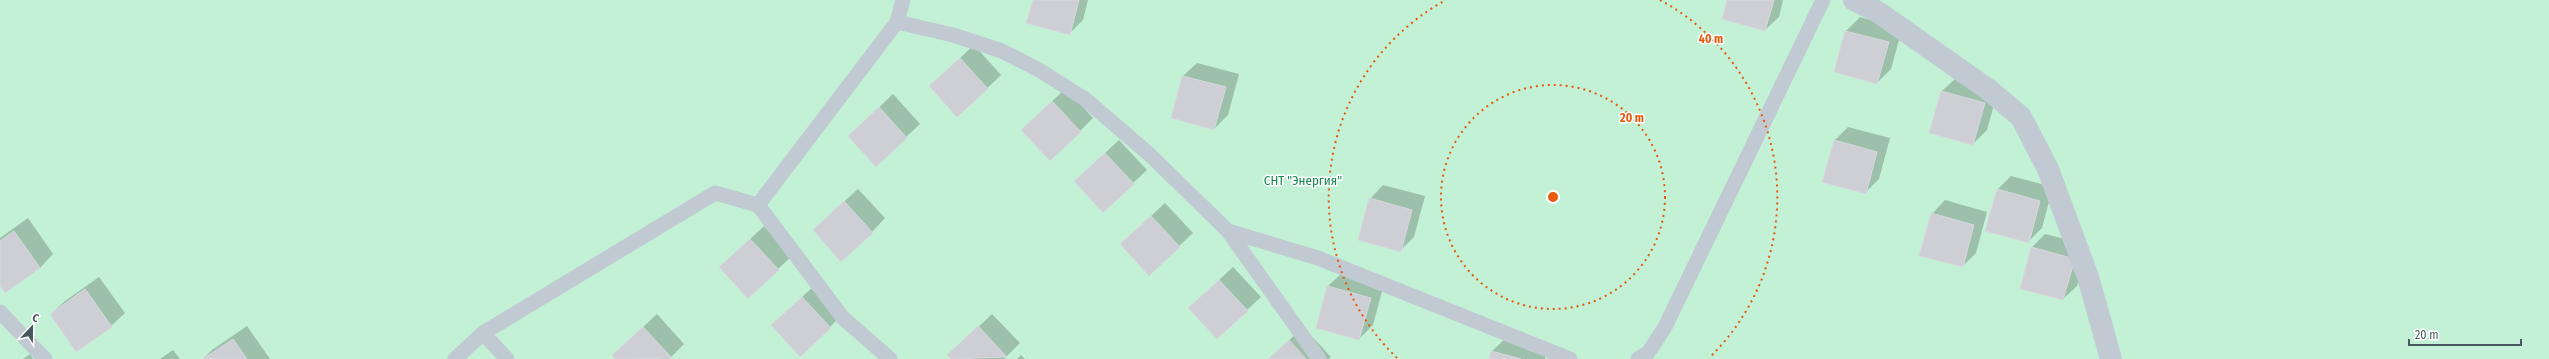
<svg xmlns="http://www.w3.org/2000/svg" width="2549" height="359" viewBox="0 0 2549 359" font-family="'Fira Sans Condensed',sans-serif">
  <rect width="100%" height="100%" fill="#f5f3f3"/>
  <!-- green -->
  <rect fill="#c3f1d5" x="0" y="0" width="2549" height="359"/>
  <!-- shadow -->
  <g fill="#0003">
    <polygon points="1034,0 1088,0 1083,20 1069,34"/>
    <polygon points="1728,0 1783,0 1779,17 1765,30"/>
    <polygon points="1860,17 1902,29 1891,69 1877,83 1835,72 1846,31"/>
    <polygon points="974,45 1001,75 958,116 930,86"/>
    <polygon points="1197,63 1239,74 1228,115 1214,129 1172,117 1183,76"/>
    <polygon points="1956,78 1998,90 1987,130 1973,144 1942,91"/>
    <polygon points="1066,88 1093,118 1080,131 1022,130"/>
    <polygon points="893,94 920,124 876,165 849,136"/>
    <polygon points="1848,127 1890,138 1879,179 1865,193 1835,140"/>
    <polygon points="1119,140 1147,170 1133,183 1089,168"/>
    <polygon points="2011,176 2053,187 2042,228 2028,242 1998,189"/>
    <polygon points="1383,185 1425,196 1414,237 1400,251 1370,199"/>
    <polygon points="858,189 885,218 872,232 828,216"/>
    <polygon points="1945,200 1987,212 1976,253 1963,266 1932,214"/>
    <polygon points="1165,203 1193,233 1179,246 1135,231"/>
    <polygon points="28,218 53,254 40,268 0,284 0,238"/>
    <polygon points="764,226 792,256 778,269 734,254"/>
    <polygon points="2045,234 2088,245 2077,286 2063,299 2032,247"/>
    <polygon points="1233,267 1261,297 1247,310 1203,295"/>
    <polygon points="1342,273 1384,284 1373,325 1359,339 1317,327 1328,286"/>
    <polygon points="99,277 125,313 111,326 51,314 65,301"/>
    <polygon points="816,284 843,314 830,327 786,312"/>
    <polygon points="657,314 684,344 669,359 617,359 613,355"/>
    <polygon points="992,314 1020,343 1004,359 952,359 949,355"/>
    <polygon points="247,326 270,359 203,359 212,350"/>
    <polygon points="1303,327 1331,357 1329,359 1269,359"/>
    <polygon points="1506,338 1547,349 1545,359 1490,359 1492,351"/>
    <polygon points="173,350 180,359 160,359"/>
    <polygon points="30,354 33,359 23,359"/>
    <polygon points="1021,355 1025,359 1017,359"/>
  </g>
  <!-- building -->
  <g fill="#cdcfd5" stroke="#d7d9de">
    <polygon points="1033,0 1079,0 1070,35 1026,23"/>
    <polygon points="1727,0 1774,0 1765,31 1722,19"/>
    <polygon points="1845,31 1889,42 1877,84 1834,72"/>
    <polygon points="960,58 988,89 957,117 929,86"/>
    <polygon points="1182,76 1226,87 1214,130 1171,118"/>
    <polygon points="1941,91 1985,103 1973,145 1929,133"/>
    <polygon points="1052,101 1081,132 1050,161 1021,130"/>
    <polygon points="879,107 907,138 876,167 848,136"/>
    <polygon points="1834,140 1877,152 1866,194 1822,182"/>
    <polygon points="1105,153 1134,184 1103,213 1074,181"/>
    <polygon points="1997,189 2040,201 2029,243 1985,231"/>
    <polygon points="1369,198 1412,210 1401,252 1358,240"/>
    <polygon points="844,201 873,233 841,262 813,230"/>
    <polygon points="1931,213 1974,225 1963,267 1919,256"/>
    <polygon points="1151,216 1180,247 1149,276 1120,244"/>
    <polygon points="14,231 40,268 5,293 0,286 0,241"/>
    <polygon points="750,239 779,270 748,299 719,267"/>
    <polygon points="2031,247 2075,259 2063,300 2020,289"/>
    <polygon points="1219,280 1248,311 1217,339 1188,308"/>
    <polygon points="1327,286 1371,298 1359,340 1316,328"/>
    <polygon points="85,289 112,327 76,352 50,314"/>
    <polygon points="802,297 831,328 800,357 771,325"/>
    <polygon points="978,326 1007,357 951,359 947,355"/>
    <polygon points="643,327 672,358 615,359 612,355"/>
    <polygon points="233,339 247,359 203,359"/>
    <polygon points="1289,340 1306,359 1268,359"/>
    <polygon points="1491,351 1521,359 1489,359"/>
  </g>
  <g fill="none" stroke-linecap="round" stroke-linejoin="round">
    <!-- service -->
    <g stroke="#c1cad2" stroke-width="15">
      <polyline points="897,22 953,35 1002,51 1039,70 1085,99 1150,155 1228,231 1319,359"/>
      <polyline points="758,205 843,318 890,359"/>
      <polyline points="1228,231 1318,258 1570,359"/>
      <polyline points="0,312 45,359"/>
      <polyline points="483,333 507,359"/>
      <polyline points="455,359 483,333 715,193 758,205 897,22 903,0"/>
      <polyline points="1638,359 1648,353 1665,327 1823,0"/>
    </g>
    <!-- minor -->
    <polyline stroke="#c1cad2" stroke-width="22" points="1854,0 1878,12 1989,90 2021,117 2048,169 2088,277 2111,359"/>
  </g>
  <!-- distance rings -->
  <g fill="none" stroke="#e8590c" stroke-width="2" stroke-dasharray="2 4">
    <circle cx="1553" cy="197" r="112"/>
    <path d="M1397 358A224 224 0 0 1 1446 0M1660 0A224 224 0 0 1 1709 358"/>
  </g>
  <g text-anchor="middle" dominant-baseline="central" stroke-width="3" stroke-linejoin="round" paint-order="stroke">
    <!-- park labels -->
    <g font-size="13" fill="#17864f" stroke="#fff">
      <text x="1303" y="180">СНТ "Энергия"</text>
    </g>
  </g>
  <circle cx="1553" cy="197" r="6" fill="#e8590c" stroke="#fff" stroke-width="2"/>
  <g font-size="12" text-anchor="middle" font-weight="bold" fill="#e8590c" stroke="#fff" stroke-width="3" stroke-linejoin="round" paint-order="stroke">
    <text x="1711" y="43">40 m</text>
    <text x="1632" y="122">20 m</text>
  </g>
  <!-- north arrow -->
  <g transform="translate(32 327) rotate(22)" stroke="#ffffff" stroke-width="3" paint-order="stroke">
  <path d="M0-3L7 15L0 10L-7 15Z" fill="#4a5661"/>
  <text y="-6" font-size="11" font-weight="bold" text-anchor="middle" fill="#4a5661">С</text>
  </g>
  <!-- scale -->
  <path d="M2409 339v6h112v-6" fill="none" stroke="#4a5661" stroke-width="2"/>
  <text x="2415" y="339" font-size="12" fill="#4a5661" stroke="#ffffff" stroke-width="3" paint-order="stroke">20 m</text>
</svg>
